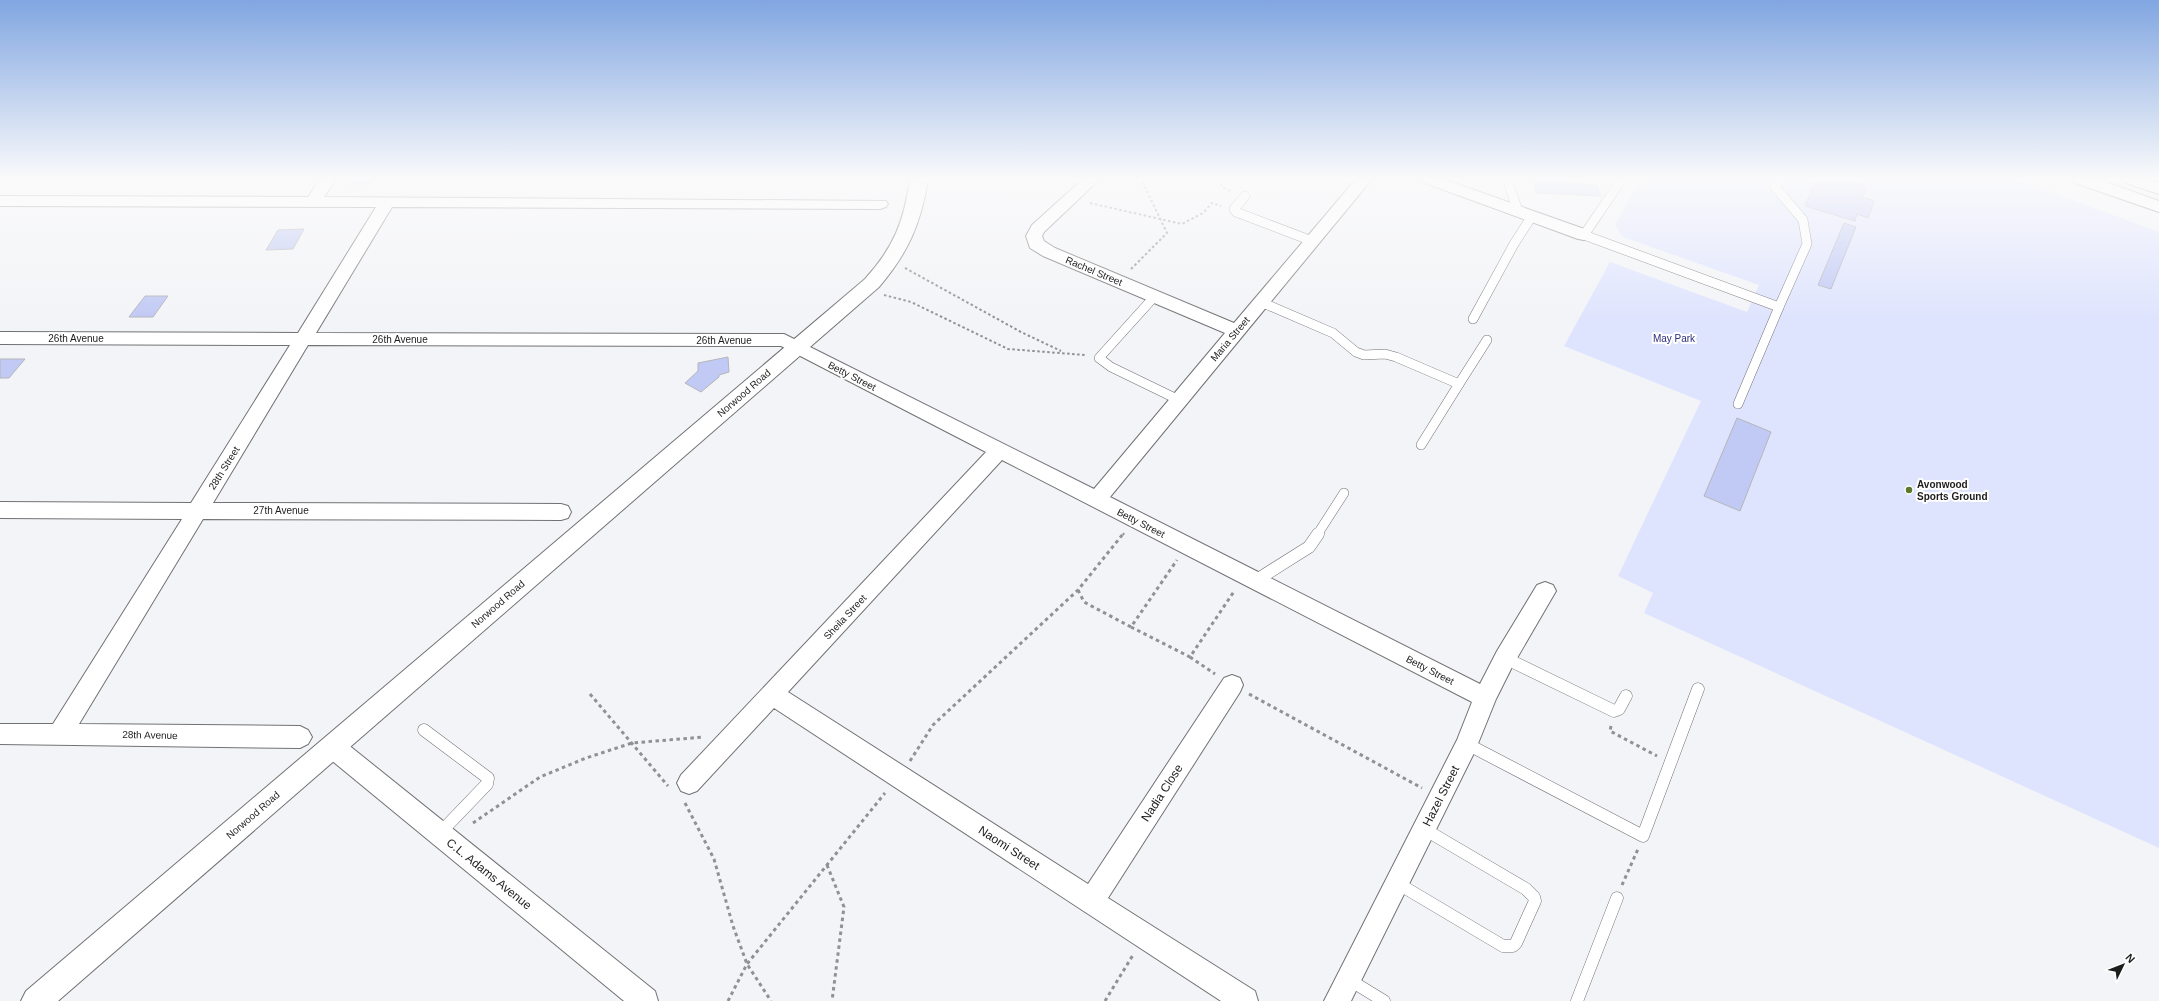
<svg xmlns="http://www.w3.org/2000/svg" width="2159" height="1001" viewBox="0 0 2159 1001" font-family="Arial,sans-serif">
  <rect width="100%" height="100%" fill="#f3f4f7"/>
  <!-- green -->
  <polygon fill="#dfe4fe" points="1652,179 2016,179 2159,232 2159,848 1644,613 1653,593 1618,576 1701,401 1564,346 1610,262 1747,312 1759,285 1623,237 1615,225 1636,187"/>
  <!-- building -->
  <g fill="#c1c9f5" stroke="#b5b6b9">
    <polygon points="354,179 373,179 369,184 350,184"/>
    <polygon points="1816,179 1855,179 1854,183 1867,187 1863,197 1874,201 1868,218 1857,214 1855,221 1805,206"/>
    <polygon points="1542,181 1597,185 1601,196 1536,193 1534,182 1542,182"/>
    <polygon points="1844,223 1856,227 1831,289 1818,285"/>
    <polygon points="304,229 293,249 266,250 278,230"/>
    <polygon points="145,296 168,296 153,317 129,317"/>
    <polygon points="728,357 729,372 719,375 719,377 701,392 685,383 698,371 698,363"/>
    <polygon points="0,359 25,359 9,378 0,378"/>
    <polygon points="1737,418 1771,432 1740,511 1704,496"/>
  </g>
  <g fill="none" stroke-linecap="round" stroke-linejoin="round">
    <!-- lane-far1 casing -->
    <g stroke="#727275" stroke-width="10">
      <g id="lane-far1">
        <polyline points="1509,179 1509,185 1518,211"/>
        <polyline points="1622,179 1584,235 1779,307 1807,244 1803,220 1775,187 1779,179"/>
        <polyline points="1245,196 1234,209 1236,212 1312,241"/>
        <polyline points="1154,297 1099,358 1111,367 1179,400"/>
        <polyline points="1261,302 1333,333 1356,352 1364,355 1385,354 1396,357 1459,384 1487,340"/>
        <polyline points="1473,319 1514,244 1532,216"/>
        <polyline points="1738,404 1779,307"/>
        <polyline points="1421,445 1459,384"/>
        <polyline points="1317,535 1344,493"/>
      </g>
    </g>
    <!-- lane casing -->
    <g stroke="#727275" stroke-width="13">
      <g id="lane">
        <polyline points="1255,581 1309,547 1318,534"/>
        <polyline points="1505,658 1614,711 1619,709 1626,696"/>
        <polyline points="424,730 488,778 487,784 439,834"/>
        <polyline points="1467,744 1643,836 1698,689"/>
        <polyline points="1397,883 1503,946 1513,946 1516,943 1535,901 1534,897 1526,889 1424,829"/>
        <polyline points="1348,979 1384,1001"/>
        <polyline points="1577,1001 1617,898"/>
      </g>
    </g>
    <!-- street casing -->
    <g stroke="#727275" stroke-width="2">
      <g id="street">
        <polygon points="320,179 336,179 324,197 886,201 888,204 886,207 880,209 392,207 316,333 784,334 1094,489 1225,333 1043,256 1030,248 1026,236 1032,225 1083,179 1100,179 1044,232 1042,236 1044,241 1055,248 1234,323 1356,179 1372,179 1110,497 1480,684 1497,651 1537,585 1545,582 1553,585 1556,591 1513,665 1496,699 1475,751 1351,1001 1324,1001 1457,740 1472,702 1002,460 788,692 1088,884 1224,678 1232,675 1240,678 1243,685 1240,692 1108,898 1255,991 1258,1001 1221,1001 774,708 697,791 689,794 681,791 677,783 681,775 986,452 781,346 308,345 213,503 561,504 568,506 571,512 568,518 561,520 203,519 79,724 300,726 308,730 312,737 308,744 300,748 0,744 0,724 53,724 182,519 0,518 0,502 191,503 290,345 0,344 0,332 298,333 376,207 0,206 0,196 308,197"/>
        <polygon points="1420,179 1443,179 1590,231 1592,235 1590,239 1584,240 1578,239 1422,182"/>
        <polygon points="333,736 341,739 655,991 658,1001 624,1001 325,755 321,747 325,739"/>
      </g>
    </g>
    <!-- secondary casing -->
    <g stroke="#727275" stroke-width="2">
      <g id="secondary">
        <path d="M910 179H928C921 224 908 253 879 287L58 1001H21L26 991 865 279C894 247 904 221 910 179Z"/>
        <polygon points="2073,179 2098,179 2159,201 2159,212 2075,183"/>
        <polygon points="2124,179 2149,179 2159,183 2159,194 2126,183"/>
      </g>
    </g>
    <!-- path-far1 -->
    <g stroke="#909193" stroke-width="2" stroke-dasharray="2.5 2.5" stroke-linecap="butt">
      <polyline points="1219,179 1222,187 1230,191"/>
      <polyline points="1090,203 1182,224 1203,213 1212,203 1221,206"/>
      <polyline points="905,268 1021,332 1061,351"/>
      <polyline points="1131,269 1167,233 1141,179"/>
      <polyline points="884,295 911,302 1008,349 1085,355"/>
      <polyline points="1123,535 1124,533"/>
    </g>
    <!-- path -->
    <g stroke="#909193" stroke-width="3" stroke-dasharray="3.5 3.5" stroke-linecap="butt">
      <polyline points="1078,590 1084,602 1131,627 1177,560"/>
      <polyline points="1131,627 1190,657 1235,590"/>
      <polyline points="1190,657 1215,674"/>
      <polyline points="590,694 668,786"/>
      <polyline points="1249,694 1422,788"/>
      <polyline points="1611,726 1610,731 1657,756"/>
      <polyline points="910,761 933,725 1078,590 1123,534"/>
      <polyline points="685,803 714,859 733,926 747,964 771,1001"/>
      <polyline points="473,823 540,777 586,758 632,743 704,737"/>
      <polyline points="827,865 844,907 832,1001"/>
      <polyline points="1622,885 1638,849"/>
      <polyline points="728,1001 747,964 885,793"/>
      <polyline points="1105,1001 1133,955"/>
    </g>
    <!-- lane-far1 -->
    <use href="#lane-far1" stroke="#fff" stroke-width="9"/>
    <!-- lane -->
    <use href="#lane" stroke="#fff" stroke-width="12"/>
    <!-- street -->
    <use href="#street" fill="#fff" fill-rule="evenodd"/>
    <!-- secondary -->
    <use href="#secondary" fill="#fff" fill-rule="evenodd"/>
  </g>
  <!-- sky -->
  <linearGradient id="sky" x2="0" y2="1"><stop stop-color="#81a6e1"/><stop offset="0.56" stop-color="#fafafb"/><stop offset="1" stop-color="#fafafb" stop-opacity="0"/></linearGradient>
  <rect width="2159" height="319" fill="url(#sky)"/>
  <!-- markers -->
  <circle fill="#5c782c" stroke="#fff" stroke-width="1.5" cx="1909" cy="490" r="4"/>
  <g text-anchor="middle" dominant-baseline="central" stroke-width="4" stroke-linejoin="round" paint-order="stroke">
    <!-- street labels -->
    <g font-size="10" fill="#1d1d1e" stroke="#fff">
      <text transform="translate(1094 271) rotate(23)">Rachel Street</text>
      <text x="76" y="338">26th Avenue</text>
      <text x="400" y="339">26th Avenue</text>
      <text transform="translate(1230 339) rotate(-50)">Maria Street</text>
      <text x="724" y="340">26th Avenue</text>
      <text transform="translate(852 376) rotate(27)">Betty Street</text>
      <text transform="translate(744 393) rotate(-41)">Norwood Road</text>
      <text transform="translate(224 468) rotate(-58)">28th Street</text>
      <text x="281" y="510">27th Avenue</text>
      <text transform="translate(1141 523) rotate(27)">Betty Street</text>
      <text transform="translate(498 604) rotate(-41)">Norwood Road</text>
      <text transform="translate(845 617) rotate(-47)">Sheila Street</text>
      <text transform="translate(1430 670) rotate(27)">Betty Street</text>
      <text transform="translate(150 735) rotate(1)">28th Avenue</text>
      <text transform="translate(253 815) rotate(-41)">Norwood Road</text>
    </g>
    <!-- park labels -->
    <g font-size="10" fill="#2c2d7d" stroke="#fff">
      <text x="1674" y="338">May Park</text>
    </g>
    <!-- poi labels -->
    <g font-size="10" font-weight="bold" fill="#1d1d1e" stroke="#fff" text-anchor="start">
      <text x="1917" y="484">Avonwood<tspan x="1917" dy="12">Sports Ground</tspan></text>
    </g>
    <!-- near-street labels -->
    <g font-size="12" fill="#1d1d1e" stroke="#fff">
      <text transform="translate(1162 793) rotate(-57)">Nadia Close</text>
      <text transform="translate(1441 796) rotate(-63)">Hazel Street</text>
      <text transform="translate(1009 848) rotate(33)">Naomi Street</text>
      <text transform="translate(489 874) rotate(39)">C.L. Adams Avenue</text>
    </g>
  </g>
  <!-- north arrow -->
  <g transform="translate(2123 965) rotate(47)" stroke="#ffffff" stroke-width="3" paint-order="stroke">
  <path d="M0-3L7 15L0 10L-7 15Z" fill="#1d1d1e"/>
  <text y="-6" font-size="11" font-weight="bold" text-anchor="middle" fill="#1d1d1e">N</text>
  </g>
</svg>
